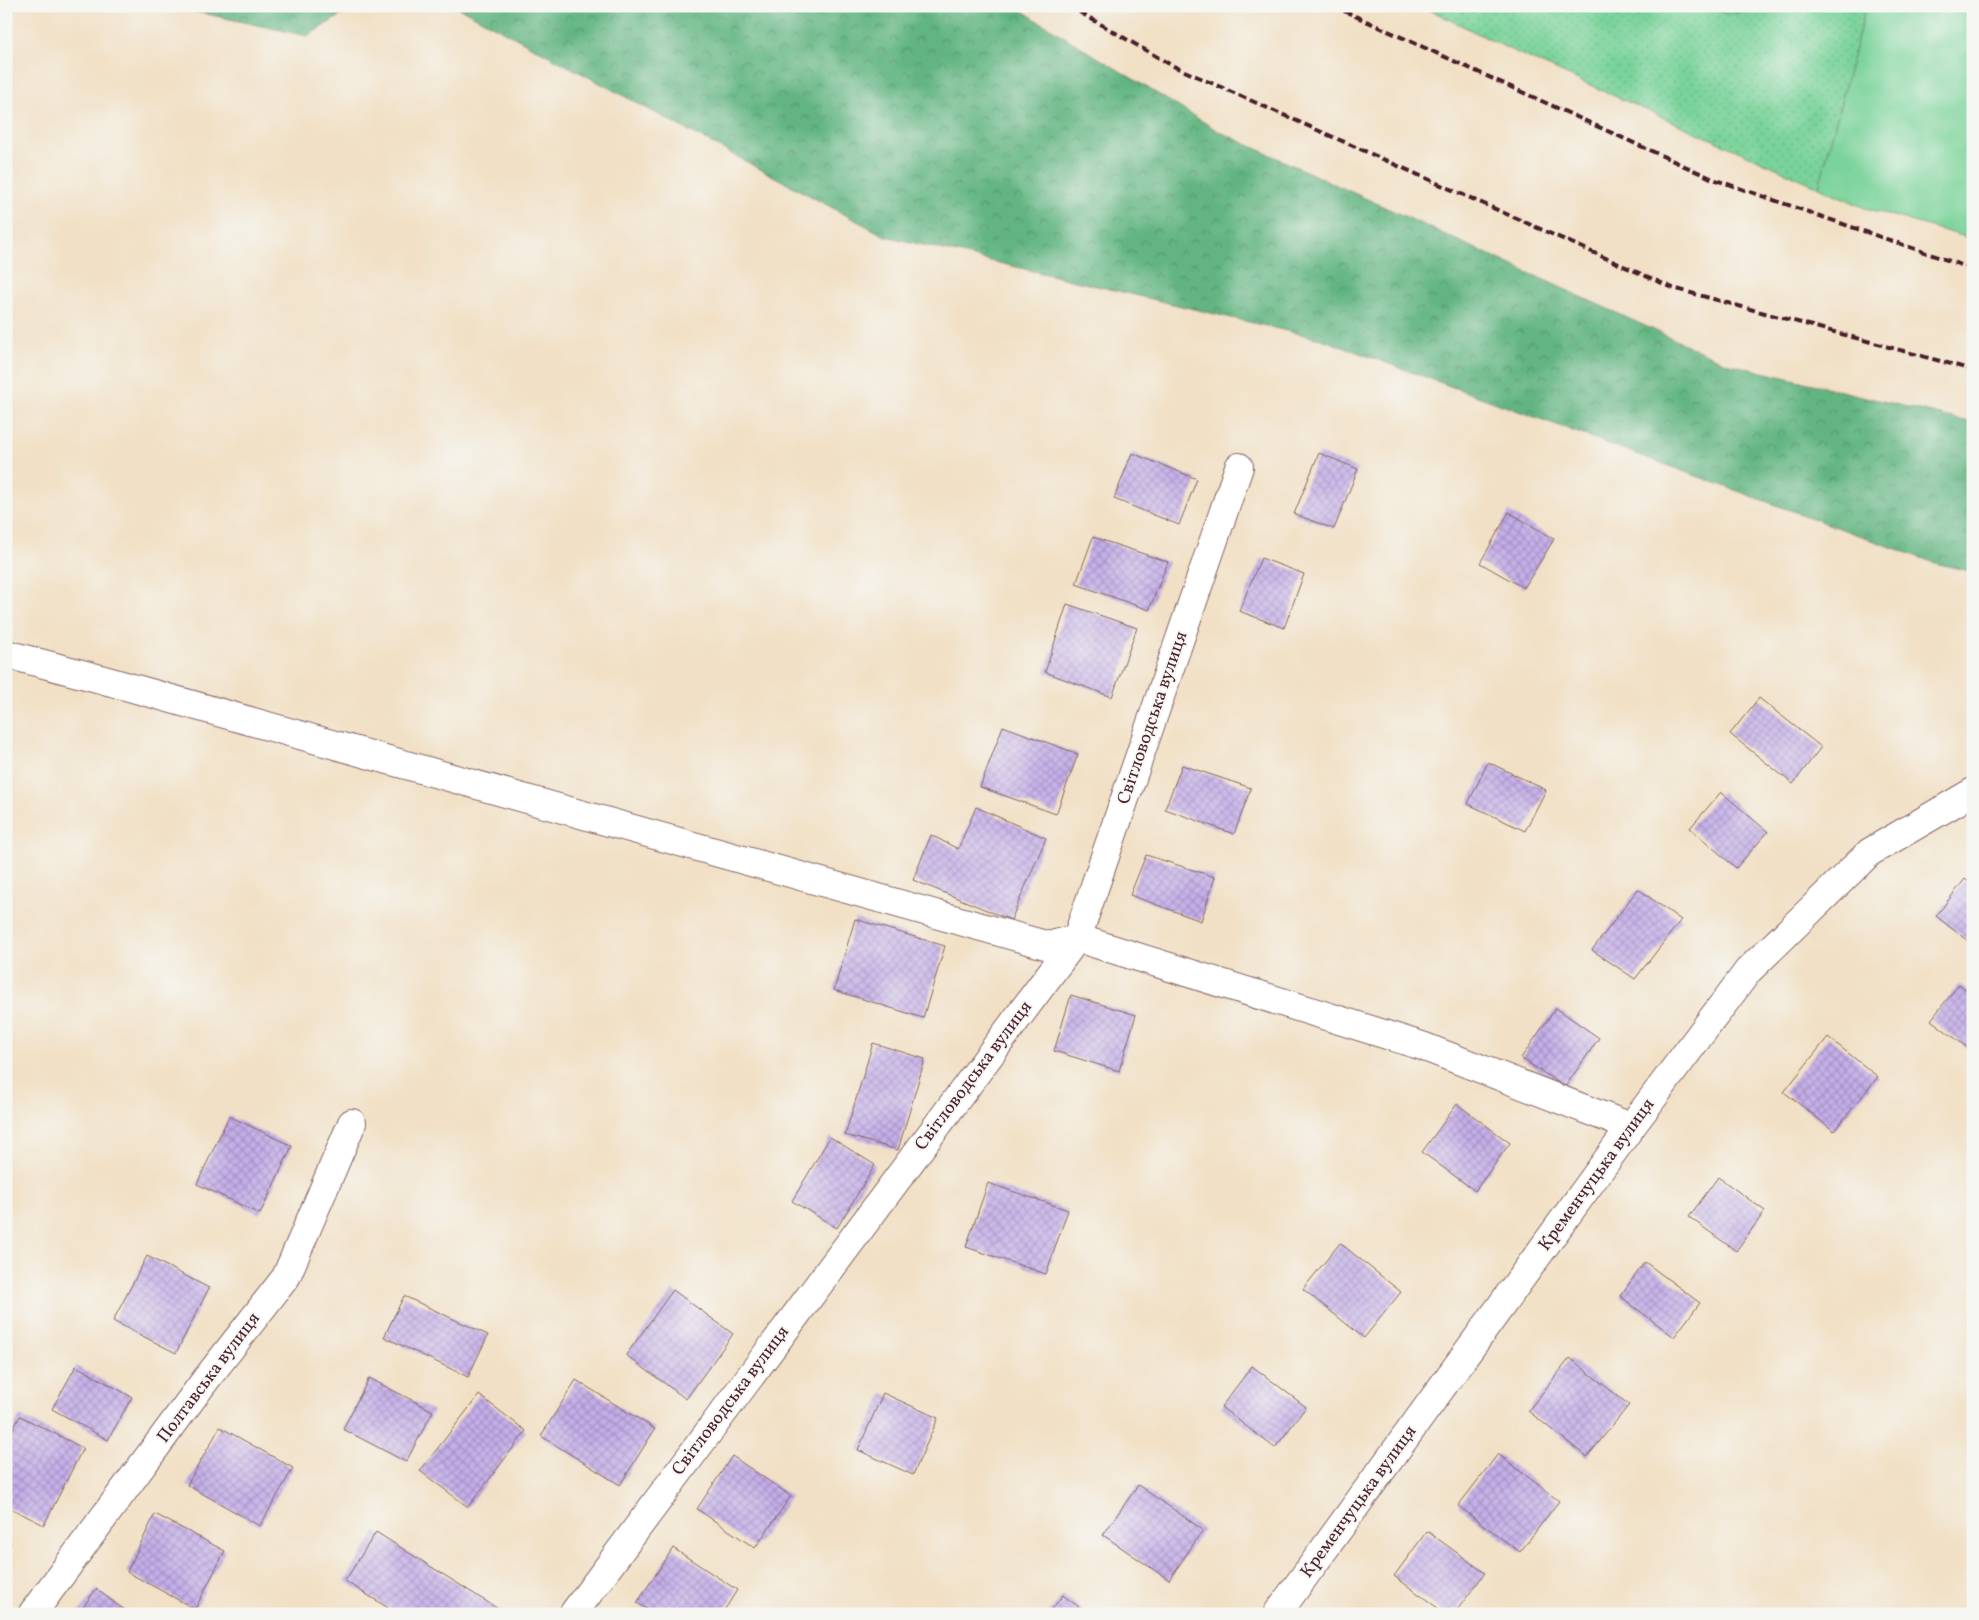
<svg xmlns="http://www.w3.org/2000/svg" width="1979" height="1620" viewBox="0 0 1979 1620" font-family="Vollkorn,serif">
  <defs>
    <pattern id="grass-dots" width="8" height="8" patternUnits="userSpaceOnUse" patternTransform="scale(1.25)"><rect width="8" height="8" fill="#79d39a"/><path d="M2 2h.1M6 6h.1" fill="none" stroke="#6ab585" stroke-width="1.8" stroke-linecap="round"/></pattern>
    <pattern id="forest-crowns" width="20" height="18" patternUnits="userSpaceOnUse" patternTransform="scale(1.25)"><rect width="20" height="18" fill="#62b582"/><path d="M2 6a3 3 0 1 1 6 0M12 15a3 3 0 1 1 6 0" fill="none" stroke="#53936b"/></pattern>
    <pattern id="wetland-marsh" width="20" height="14" patternUnits="userSpaceOnUse" patternTransform="scale(1.25)"><rect width="20" height="14" fill="#79d39a"/><path d="M1 5h8M5 5V1M11 12h8M15 12V8" fill="none" stroke="#6ab585"/></pattern>
    <pattern id="building-cross-hatch" width="8" height="8" patternUnits="userSpaceOnUse" patternTransform="scale(1.25)"><rect width="8" height="8" fill="#c5afea"/><path d="M0 0l8 8M0 8l8-8" fill="none" stroke="#a28ebe"/></pattern>
  </defs>
  <rect width="100%" height="100%" fill="#f6f6f2"/>
  <filter id="ink" filterUnits="userSpaceOnUse"><feTurbulence type="fractalNoise" baseFrequency=".02" numOctaves="2"/><feDisplacementMap in="SourceGraphic" scale="10" xChannelSelector="R" yChannelSelector="G"/><feConvolveMatrix kernelMatrix="1 2 1 2 8 2 1 2 1" color-interpolation-filters="sRGB"/></filter>
  <filter id="wash" filterUnits="userSpaceOnUse"><feTurbulence type="fractalNoise" baseFrequency=".0096" numOctaves="4" result="noise"/><feDisplacementMap in="SourceGraphic" scale="20" xChannelSelector="R" yChannelSelector="G"/><feGaussianBlur stdDeviation="1.12" result="paint"/><feColorMatrix in="noise" values="0 0 0 0 0 0 0 0 0 0 0 0 0 0 0 0 0 1.4 0 .05"/><feComposite in="paint" operator="in"/></filter>
  <g filter="url(#wash)">
    <rect width="100%" height="100%" fill="#f1e0c5"/>
    <!-- grass -->
    <polygon fill="url(#grass-dots)" stroke="#627962" points="1422,6 1709,6 1726,14 1772,9 1773,6 1866,6 1819,187 1511,50"/>
    <!-- forest -->
    <g fill="url(#forest-crowns)" stroke="#566a56">
      <polygon points="170,6 356,6 307,36"/>
      <polygon points="456,6 1014,6 1218,131 1726,363 1973,423 1973,572 1935,563 1321,339 885,236"/>
    </g>
    <!-- wetland -->
    <polygon fill="url(#wetland-marsh)" stroke="#627962" points="1709,6 1773,6 1773,9 1726,14"/>
    <!-- garden -->
    <polygon fill="#79d39a" stroke="#627962" points="1866,6 1973,6 1973,239 1865,208 1819,187"/>
    <g id="blocks">
      <!-- building -->
      <g fill="url(#building-cross-hatch)">
        <polygon points="1132,453 1197,479 1179,525 1114,499"/>
        <polygon points="1319,453 1358,469 1334,529 1294,514"/>
        <polygon points="1509,512 1554,539 1524,588 1480,563"/>
        <polygon points="1093,537 1168,562 1149,610 1076,584"/>
        <polygon points="1261,558 1304,574 1284,628 1239,611"/>
        <polygon points="1067,604 1137,628 1112,697 1045,672"/>
        <polygon points="1759,698 1821,747 1793,784 1730,734"/>
        <polygon points="1003,726 1078,754 1056,814 980,787"/>
        <polygon points="1488,762 1546,790 1525,831 1468,804"/>
        <polygon points="1182,765 1251,788 1234,834 1165,809"/>
        <polygon points="1721,792 1768,832 1736,868 1690,828"/>
        <polygon points="976,807 1046,838 1011,920 913,880 931,835 958,849"/>
        <polygon points="1146,855 1215,877 1201,921 1130,895"/>
        <polygon points="1965,879 1973,885 1973,945 1936,916"/>
        <polygon points="1638,889 1681,920 1635,979 1592,950"/>
        <polygon points="855,919 945,946 923,1018 834,990"/>
        <polygon points="1959,984 1973,995 1973,1052 1931,1020"/>
        <polygon points="1071,995 1136,1015 1119,1071 1054,1051"/>
        <polygon points="1556,1008 1599,1038 1565,1087 1521,1058"/>
        <polygon points="1828,1037 1878,1077 1834,1131 1784,1092"/>
        <polygon points="873,1043 925,1059 898,1150 845,1135"/>
        <polygon points="1457,1104 1510,1143 1475,1191 1422,1152"/>
        <polygon points="229,1116 292,1146 260,1214 197,1184"/>
        <polygon points="830,1137 875,1165 837,1228 792,1201"/>
        <polygon points="1718,1177 1765,1211 1736,1251 1689,1217"/>
        <polygon points="988,1183 1068,1210 1046,1274 966,1247"/>
        <polygon points="1340,1243 1401,1292 1364,1338 1303,1289"/>
        <polygon points="147,1256 209,1288 176,1353 113,1321"/>
        <polygon points="1645,1262 1700,1303 1674,1337 1620,1296"/>
        <polygon points="673,1290 733,1334 686,1399 626,1355"/>
        <polygon points="404,1296 488,1335 468,1377 384,1337"/>
        <polygon points="1570,1358 1629,1405 1587,1457 1528,1411"/>
        <polygon points="76,1366 132,1397 108,1440 52,1409"/>
        <polygon points="1252,1366 1306,1407 1275,1448 1221,1407"/>
        <polygon points="369,1378 433,1411 406,1462 343,1429"/>
        <polygon points="576,1380 655,1429 620,1485 541,1436"/>
        <polygon points="883,1393 938,1418 913,1475 858,1450"/>
        <polygon points="479,1395 526,1431 468,1507 420,1471"/>
        <polygon points="20,1416 83,1448 44,1525 6,1506 6,1442"/>
        <polygon points="220,1427 293,1468 260,1526 187,1485"/>
        <polygon points="1498,1454 1559,1501 1520,1552 1458,1506"/>
        <polygon points="732,1456 791,1496 755,1548 697,1509"/>
        <polygon points="1138,1485 1203,1530 1169,1580 1103,1535"/>
        <polygon points="155,1514 225,1551 195,1609 127,1572"/>
        <polygon points="1427,1531 1485,1573 1454,1614 1446,1614 1394,1576"/>
        <polygon points="376,1532 506,1614 398,1614 345,1581"/>
        <polygon points="6,1541 11,1543 6,1552"/>
        <polygon points="673,1548 737,1590 722,1614 654,1614 637,1603"/>
        <polygon points="96,1589 130,1614 78,1614"/>
        <polygon points="1063,1595 1088,1614 1048,1614"/>
      </g>
    </g>
  </g>
  <g filter="url(#ink)">
    <use href="#blocks" fill-opacity="0" stroke="#846361" stroke-width="1"/>
    <g fill="none" stroke-linecap="round" stroke-linejoin="round">
      <!-- street casing -->
      <g stroke="#846361" stroke-width="30">
        <g id="street">
          <polyline points="6,654 97,678 1049,946 1077,938 1422,1046 1631,1127"/>
          <polyline points="32,1614 204,1382 286,1277 352,1123"/>
          <polyline points="573,1614 1077,938 1239,467"/>
          <polyline points="1277,1614 1631,1127 1748,971 1870,852 1973,792"/>
        </g>
      </g>
      <!-- street -->
      <use href="#street" stroke="#fff" stroke-width="28"/>
      <!-- rail -->
      <g stroke="#4a1f2b" stroke-width="4" stroke-dasharray="8 4" stroke-linecap="butt">
        <polyline points="1069,6 1171,65 1673,288 1973,370"/>
        <polyline points="1333,6 1713,179 1973,269"/>
      </g>
    </g>
  </g>
  <g text-anchor="middle" dominant-baseline="central" stroke-width="4" stroke-linejoin="round" paint-order="stroke">
    <!-- street labels -->
    <g font-size="18" fill="#4a1f2b" stroke="#f6f6f2">
      <text transform="translate(1153 718) rotate(-71)">Світловодська вулиця</text>
      <text transform="translate(974 1076) rotate(-53)">Світловодська вулиця</text>
      <text transform="translate(1597 1175) rotate(-54)">Кременчуцька вулиця</text>
      <text transform="translate(209 1378) rotate(-53)">Полтавська вулиця</text>
      <text transform="translate(731 1401) rotate(-53)">Світловодська вулиця</text>
      <text transform="translate(1359 1502) rotate(-54)">Кременчуцька вулиця</text>
    </g>
  </g>
  <!-- margin -->
  <rect width="1979" height="1620" fill="none" stroke="#f6f6f2" stroke-width="25"/>
</svg>
